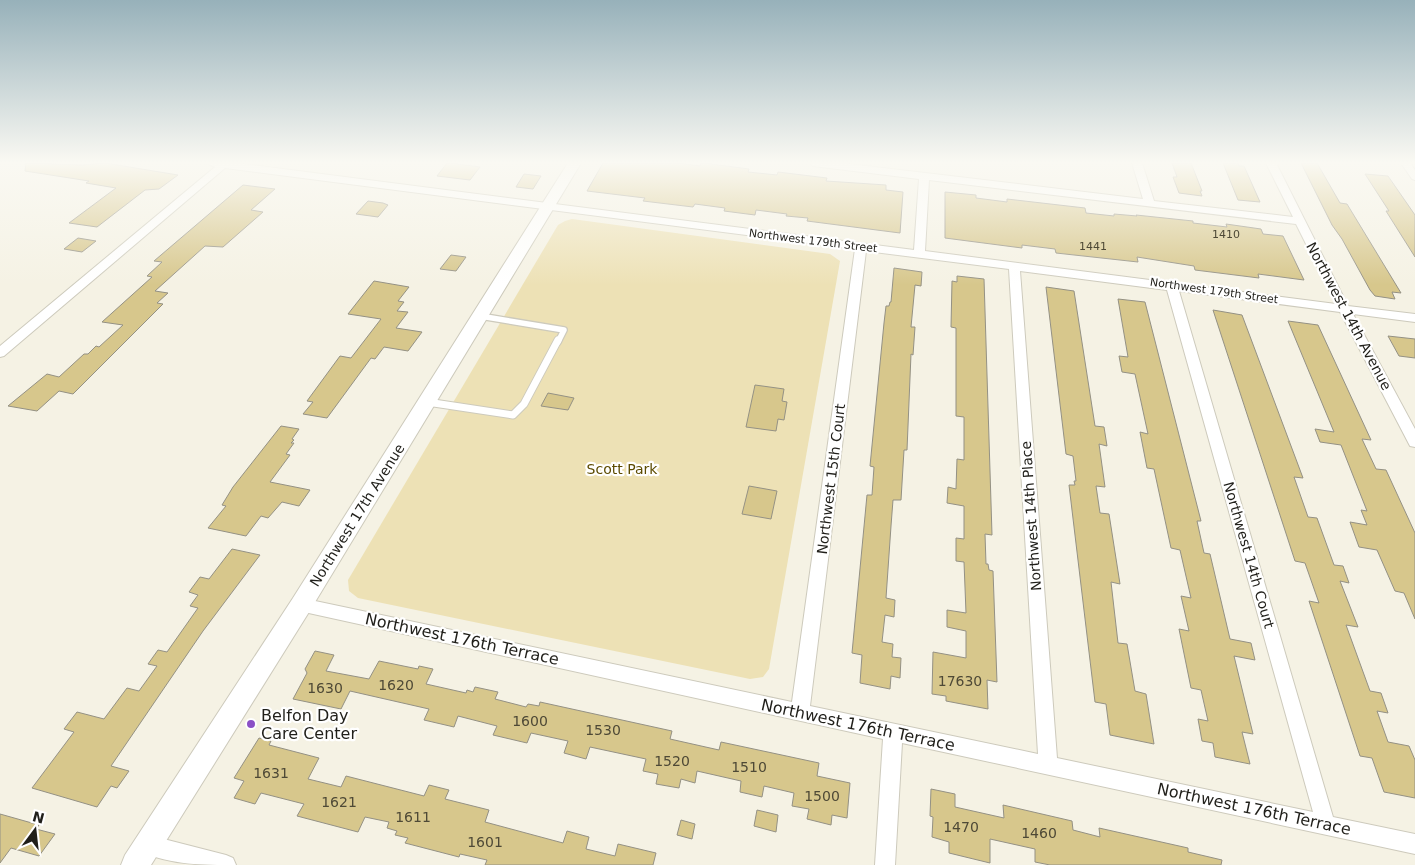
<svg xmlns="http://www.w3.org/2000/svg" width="1415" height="865" viewBox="0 0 1415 865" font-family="'DejaVu Sans',sans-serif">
  <rect width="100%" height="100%" fill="#f5f2e4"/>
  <!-- green -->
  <polygon fill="#ede1b5" points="572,219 830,254 840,261 769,669 763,677 750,679 358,598 349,591 348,580 558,225 565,221"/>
  <!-- building -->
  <g fill="#d7c78c" stroke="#949184">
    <polygon points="26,163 82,165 105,163 178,175 159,189 145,190 97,227 69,223 116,188 86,183 89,181 25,171"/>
    <polygon points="447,163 451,163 480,167 470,180 437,176"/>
    <polygon points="603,163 678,163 700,166 701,163 704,163 749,169 748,172 777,175 778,172 827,178 826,181 886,185 886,190 903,192 900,233 807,221 808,218 786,216 787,214 756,210 755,215 724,211 725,208 695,204 693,207 643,201 645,198 587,191"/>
    <polygon points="1172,163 1191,163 1202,191 1200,191 1202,196 1179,193 1173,177 1177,177"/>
    <polygon points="1223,163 1238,163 1239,166 1244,166 1260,202 1238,200"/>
    <polygon points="1301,163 1317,163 1340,203 1347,204 1401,293 1392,292 1395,299 1375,296 1370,290 1342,239 1332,225"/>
    <polygon points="524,174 541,176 533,189 516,187"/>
    <polygon points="1365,174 1388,176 1415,215 1415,257 1386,211 1389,211"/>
    <polygon points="243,185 275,189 251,210 263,212 223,247 205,246 155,291 168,293 157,303 163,304 73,394 59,391 37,411 8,406 47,374 59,377 84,354 88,354 96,346 99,347 123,325 102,322 152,277 147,276 162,262 154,261"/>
    <polygon points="945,192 976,195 976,198 1007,202 1007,199 1085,208 1086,213 1114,216 1114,214 1137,216 1136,215 1193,221 1193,223 1227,227 1226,224 1261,229 1263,234 1283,236 1304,280 1258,274 1259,278 1195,270 1194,266 1137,257 1138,262 1056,253 1055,249 1022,245 1022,248 945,238"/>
    <polygon points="368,201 383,203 388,205 378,217 356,214"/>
    <polygon points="78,238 96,241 82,252 64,249"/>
    <polygon points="451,255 466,257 456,271 440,269"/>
    <polygon points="894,268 922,272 921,286 915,285 911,327 915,327 913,355 911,354 907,450 904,450 901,500 893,500 891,526 886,598 895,600 894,617 885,615 882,642 893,644 892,657 901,658 900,678 891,676 890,689 860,683 862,655 852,653 867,495 872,495 874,467 870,466 884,323 886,306 889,306 890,302 891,302"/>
    <polygon points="957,276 984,279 992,535 985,534 986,564 988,564 989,570 993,571 997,682 987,680 988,709 946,701 946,696 932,694 933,652 966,658 966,631 947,627 947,610 966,613 964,562 956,561 956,538 964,539 964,506 947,503 948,487 956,489 957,459 964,460 964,417 956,416 956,328 951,327 952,281 957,282"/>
    <polygon points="374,281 409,287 398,301 404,302 397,311 408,312 396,328 422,332 408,351 384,347 375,359 371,358 327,418 303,414 313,402 307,401 340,356 351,358 381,319 348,314"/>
    <polygon points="1046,287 1074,291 1095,426 1104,427 1107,446 1099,444 1105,487 1096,486 1100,513 1109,514 1120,584 1111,582 1118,643 1127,644 1135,691 1146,694 1154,744 1110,735 1106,704 1095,702 1069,485 1075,485 1074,481 1076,481 1073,456 1066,454"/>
    <polygon points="1118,299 1145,302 1201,521 1197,521 1204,553 1210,554 1230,639 1251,643 1255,660 1234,656 1253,734 1242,732 1250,764 1215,757 1213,743 1202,741 1198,719 1208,721 1201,690 1191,688 1179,629 1189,631 1181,596 1191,598 1180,550 1171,548 1154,469 1147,468 1140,432 1148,434 1135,374 1122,372 1119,356 1128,357"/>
    <polygon points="1213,310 1242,315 1303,478 1294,477 1308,517 1317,518 1334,565 1343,566 1349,583 1340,581 1358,627 1346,625 1370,691 1381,693 1388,713 1377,711 1388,742 1409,746 1415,760 1415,798 1384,792 1372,758 1360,756 1309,601 1319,603 1305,563 1295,561"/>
    <polygon points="1288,321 1318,325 1371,440 1362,439 1376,469 1386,470 1415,533 1415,619 1404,593 1395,591 1377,550 1359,547 1350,522 1367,525 1361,510 1367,511 1341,445 1320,442 1315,429 1334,432"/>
    <polygon points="1388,336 1415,339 1415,358 1399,356"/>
    <polygon points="755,385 784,389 782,401 787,402 784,420 778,419 776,431 746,427"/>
    <polygon points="548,393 574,398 568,410 541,406"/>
    <polygon points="281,426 299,429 292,439 294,440 291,443 294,443 286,454 290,455 270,482 310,490 299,506 282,502 268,518 261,516 246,536 208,528 226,506 222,505 233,487"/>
    <polygon points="749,486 777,491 771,519 742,514"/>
    <polygon points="232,549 260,555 203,631 111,766 129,771 117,788 111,786 97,807 32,788 74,732 64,729 77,712 104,719 127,688 139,691 157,666 148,664 158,650 167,652 198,608 190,606 198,595 189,592 200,577 209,579"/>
    <polygon points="315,651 334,655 326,671 369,679 379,661 418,669 419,666 433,669 426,684 466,693 467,690 473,692 475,687 498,692 495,699 526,707 528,704 539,706 540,702 672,731 670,739 719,750 721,742 819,763 817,776 850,783 847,818 832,815 831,825 807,819 809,809 792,806 794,793 764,786 762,797 740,792 741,781 697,771 695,783 681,779 679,788 656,784 658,774 643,771 646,759 590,747 586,759 564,753 568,741 531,733 527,743 493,735 497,726 458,716 454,727 424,720 429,709 350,691 341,709 293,699 307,673 305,669"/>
    <polygon points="259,738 271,741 269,745 319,758 308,779 341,787 346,776 424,796 429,785 449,790 445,799 489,810 485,822 563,843 567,831 589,837 586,849 615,856 618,844 656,853 653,865 485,865 487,860 460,854 459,857 405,843 408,838 395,835 397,831 387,828 389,822 365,817 358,832 297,816 304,804 261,793 255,804 234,798 244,781 234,778"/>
    <polygon points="931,789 955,794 955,807 1004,818 1003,805 1072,821 1073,830 1100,837 1099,828 1188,848 1188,852 1222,860 1221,865 1050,865 1035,862 1035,849 990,839 990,863 949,853 949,842 932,837 933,817 930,816"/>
    <polygon points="757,810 778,815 776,832 754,826"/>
    <polygon points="0,814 39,825 36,829 55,834 39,856 11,848 0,863"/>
    <polygon points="681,820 695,824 692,839 677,835"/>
  </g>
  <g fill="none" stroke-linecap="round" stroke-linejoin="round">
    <!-- lane-far1 casing -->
    <g stroke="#cdcabc" stroke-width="8">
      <polyline id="lane-far1" points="480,316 564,330 558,342"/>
    </g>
    <!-- lane casing -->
    <g stroke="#cdcabc" stroke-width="9">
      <polyline id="lane" points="427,402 513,415 524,404 558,340"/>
    </g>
    <!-- street casing -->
    <g stroke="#cdcabc" stroke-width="2">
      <g id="street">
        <path d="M206 163H236L914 250 919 179 813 166 809 163H841L1143 199 1132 163H1142L1154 201 1293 217 1266 163H1276L1348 306 1415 314V322L1353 314 1415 429V447L1410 446 1340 312 1179 291 1333 817 1415 834V854L902 743 895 865H875L883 739 295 610 293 605 295 600 301 598 792 702 855 249 225 168 4 356 0 357V346L215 167ZM929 180 1296 224 1336 304 925 251ZM866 251 1009 269 1038 754 810 706ZM1020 271 1167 290 1313 812 1057 758Z"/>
        <polygon points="1401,163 1410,163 1415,170 1415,180 1412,179"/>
        <path d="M148 835 226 855 233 858 236 865C202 865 173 865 141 852L138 845 141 838Z"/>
      </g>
    </g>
    <!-- secondary casing -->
    <g stroke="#cdcabc" stroke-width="2">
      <polygon id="secondary" points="568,163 581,163 309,612 151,865 121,865 125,855 293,598"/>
    </g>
    <!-- lane-far1 -->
    <use href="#lane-far1" stroke="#fff" stroke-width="5.5"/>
    <!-- lane -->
    <use href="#lane" stroke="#fff" stroke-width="7"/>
    <!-- street -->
    <use href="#street" fill="#fff" fill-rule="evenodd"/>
    <!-- secondary -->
    <use href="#secondary" fill="#fff" fill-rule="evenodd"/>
  </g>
  <!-- sky -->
  <linearGradient id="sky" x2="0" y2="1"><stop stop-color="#97b1ba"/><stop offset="0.57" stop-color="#faf9f3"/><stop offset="1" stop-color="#faf9f3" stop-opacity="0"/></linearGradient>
  <rect width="1415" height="285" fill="url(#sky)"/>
  <!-- markers -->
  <circle fill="#8b50c6" stroke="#fff" stroke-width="2" cx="251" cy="724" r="5"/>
  <g text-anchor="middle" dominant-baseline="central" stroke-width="4.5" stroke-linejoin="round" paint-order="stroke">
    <!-- number labels -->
    <g font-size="11" fill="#4e4936">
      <text x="1226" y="234">1410</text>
      <text x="1093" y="246">1441</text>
    </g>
    <!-- far-street labels -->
    <g font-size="11" fill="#201f1a" stroke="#fff">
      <text transform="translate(813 241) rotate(7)">Northwest 179th Street</text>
      <text transform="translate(1214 291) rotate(8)">Northwest 179th Street</text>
    </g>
    <!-- street labels -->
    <g font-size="14" fill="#201f1a" stroke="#fff">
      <text transform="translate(1349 316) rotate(62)">Northwest 14th Avenue</text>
      <text transform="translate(831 479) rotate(-83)">Northwest 15th Court</text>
      <text transform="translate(357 515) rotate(-58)">Northwest 17th Avenue</text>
      <text transform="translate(1031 516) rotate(-94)">Northwest 14th Place</text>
      <text transform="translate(1249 555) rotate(74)">Northwest 14th Court</text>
    </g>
    <!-- park labels -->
    <g font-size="14" fill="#5c4b00" stroke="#fff">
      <text x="622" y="469">Scott Park</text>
    </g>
    <!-- near-number labels -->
    <g font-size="14" fill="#4e4936">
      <text x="960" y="681">17630</text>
      <text x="396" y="685">1620</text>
      <text x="325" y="688">1630</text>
      <text x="530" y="721">1600</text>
      <text x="603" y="730">1530</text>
      <text x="672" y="761">1520</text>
      <text x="749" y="767">1510</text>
      <text x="271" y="773">1631</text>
      <text x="822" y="796">1500</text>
      <text x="339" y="802">1621</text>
      <text x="413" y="817">1611</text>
      <text x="961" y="827">1470</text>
      <text x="1039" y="833">1460</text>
      <text x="485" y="842">1601</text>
    </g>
    <!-- near-street labels -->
    <g font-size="16" fill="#201f1a" stroke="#fff">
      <text transform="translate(462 639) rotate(12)">Northwest 176th Terrace</text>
      <text transform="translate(858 725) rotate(12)">Northwest 176th Terrace</text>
      <text transform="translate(1254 809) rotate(12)">Northwest 176th Terrace</text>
    </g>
    <!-- near-poi labels -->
    <g font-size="16" fill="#201f1a" stroke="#fff" text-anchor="start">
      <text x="261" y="715">Belfon Day<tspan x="261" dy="18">Care Center</tspan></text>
    </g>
  </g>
  <!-- north arrow -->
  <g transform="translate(35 830) rotate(15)" stroke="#ffffff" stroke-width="4" paint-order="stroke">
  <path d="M0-4L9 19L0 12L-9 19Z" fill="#201f1a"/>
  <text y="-8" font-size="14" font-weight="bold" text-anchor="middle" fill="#201f1a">N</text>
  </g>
</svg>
